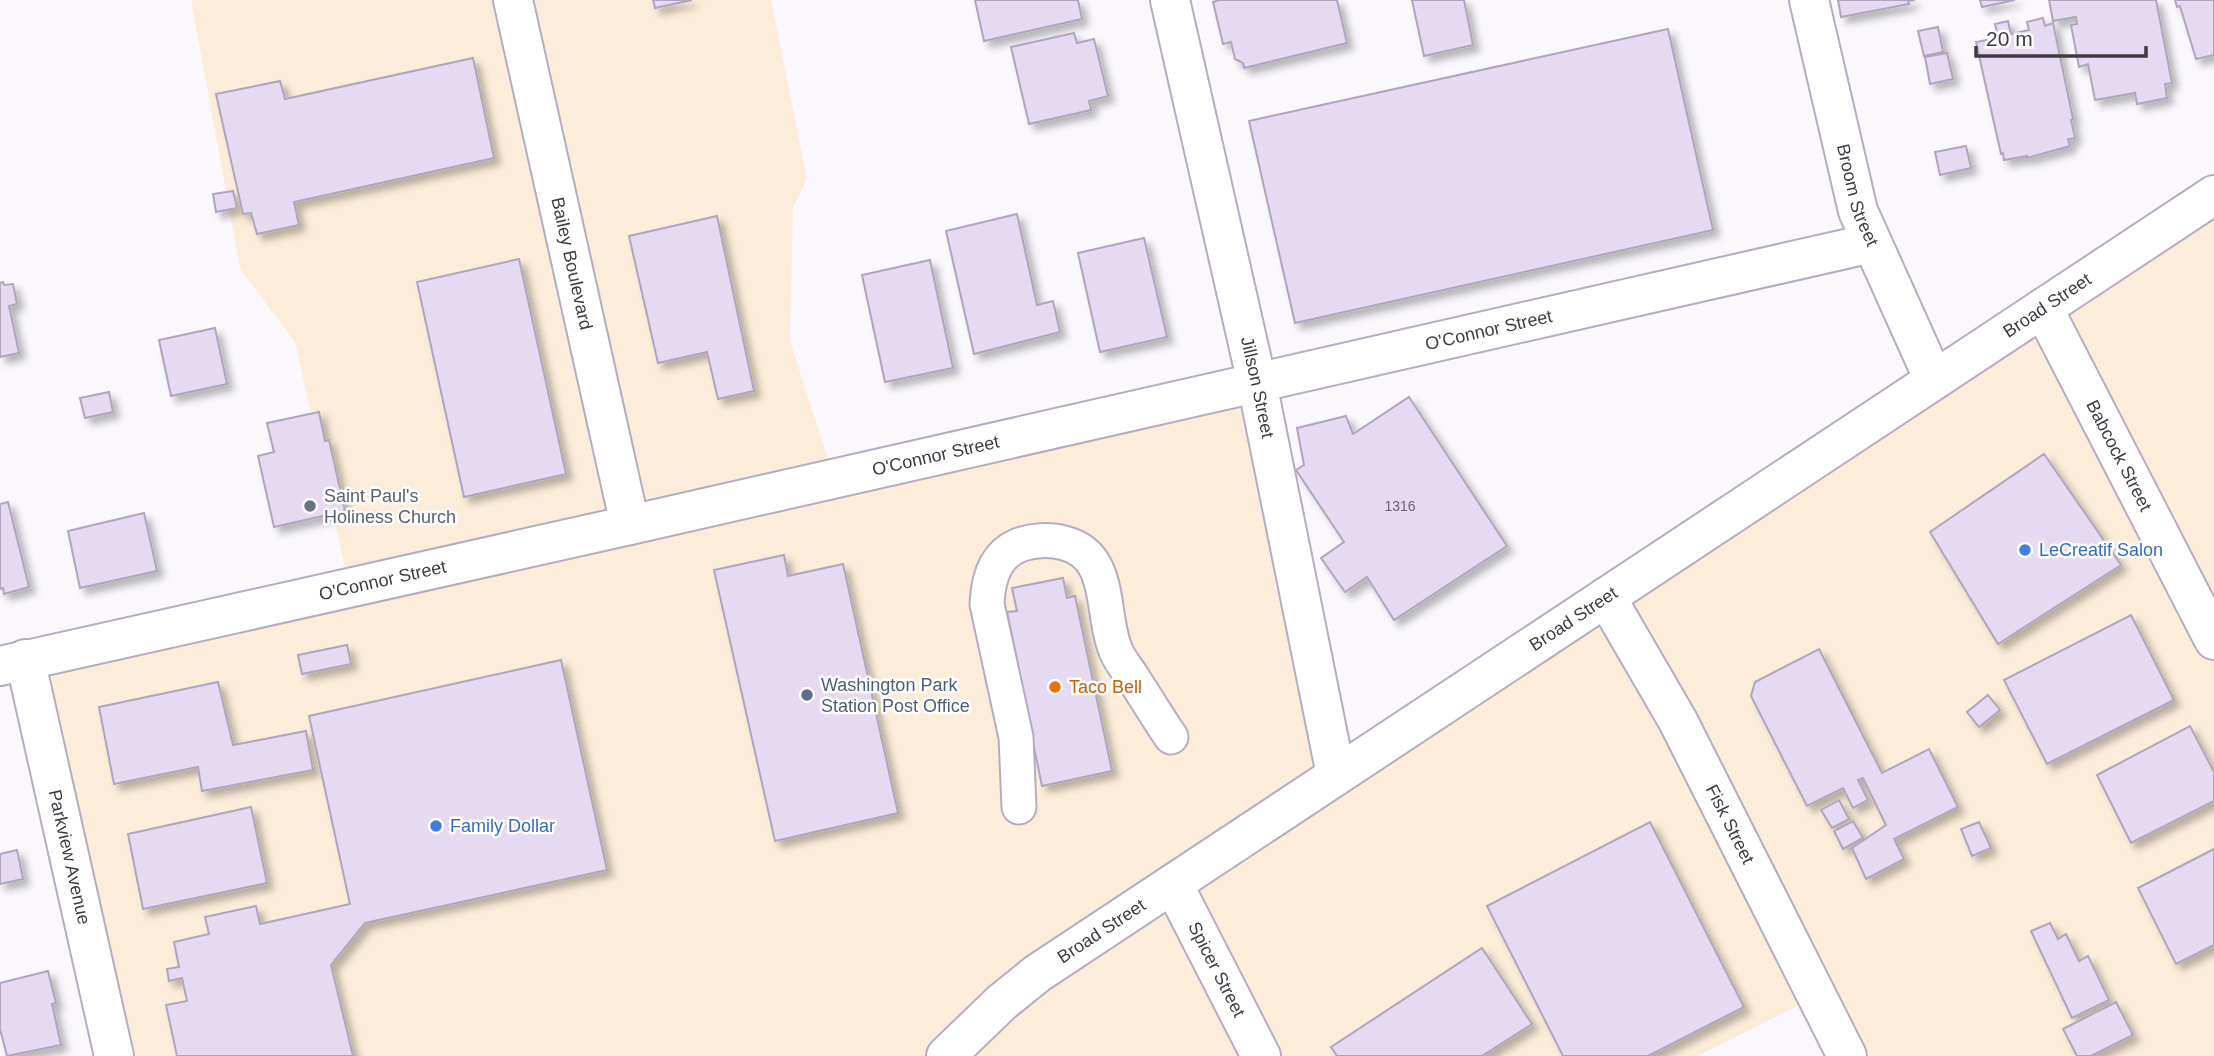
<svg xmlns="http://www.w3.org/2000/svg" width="2214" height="1056" viewBox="0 0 2214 1056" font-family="Helvetica,sans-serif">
  <defs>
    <filter id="shadow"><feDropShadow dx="6" dy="6" stdDeviation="3.5" flood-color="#0004"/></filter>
  </defs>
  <rect width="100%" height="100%" fill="#faf8fd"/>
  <!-- commercial -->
  <polygon fill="#fcedda" points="191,0 771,0 807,179 793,208 790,341 828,459 838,471 1243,384 1340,767 2214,188 2214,1056 1870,1056 1844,1006 1827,991 1698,1056 127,1056 42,653 347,577 295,342 240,269"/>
  <!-- building -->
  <g fill="#e5daf2" stroke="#afa5bc" stroke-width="2" filter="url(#shadow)">
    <polygon points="653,0 692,0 655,8"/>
    <polygon points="975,0 1078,0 1082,19 984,41"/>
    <polygon points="1219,0 1337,0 1347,43 1244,68 1243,63 1235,59 1231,42 1223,44 1213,2"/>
    <polygon points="1412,0 1464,0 1473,45 1424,56"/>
    <polygon points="1838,0 1915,0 1908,1 1909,4 1841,17"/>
    <polygon points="1980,0 2015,0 1982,7"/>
    <polygon points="2049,0 2156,0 2172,83 2165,84 2167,98 2137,104 2135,93 2095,100 2088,64 2079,67 2071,25 2077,24 2076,17 2053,21"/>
    <polygon points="2175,0 2214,0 2214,55 2196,59 2180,6 2177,7"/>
    <polygon points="2043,18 2045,26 2053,23 2073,119 2071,120 2075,138 2068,139 2070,146 2027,158 2027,156 2004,160 2003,153 2001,154 1976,42 1998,38 1995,24 2008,21 2011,34 2029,30 2027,22"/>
    <polygon points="1938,27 1943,52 1924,56 1918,31"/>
    <polygon points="1668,29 1713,230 1295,323 1249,121"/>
    <polygon points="1074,33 1077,43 1094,39 1108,96 1089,101 1091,110 1029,124 1011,47"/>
    <polygon points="1947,53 1953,79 1930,84 1925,57"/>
    <polygon points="473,58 494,158 294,202 299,225 257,234 251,213 243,214 216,94 280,81 285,99"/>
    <polygon points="1966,146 1971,168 1940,175 1935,152"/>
    <polygon points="233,191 237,208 216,212 213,194"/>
    <polygon points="1017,214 1037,305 1053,301 1060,332 974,354 946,231"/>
    <polygon points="717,216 754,391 718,399 707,352 658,363 629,236"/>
    <polygon points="1144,238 1167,337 1100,352 1078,253"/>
    <polygon points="519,259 566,474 464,497 417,282"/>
    <polygon points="930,260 953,368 885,382 862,275"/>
    <polygon points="3,282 4,285 13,284 17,304 9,306 19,353 0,357 0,283"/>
    <polygon points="215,328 227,384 171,396 159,340"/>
    <polygon points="109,392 113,412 85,418 80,398"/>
    <polygon points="1409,397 1507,546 1394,620 1367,577 1345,592 1321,558 1344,542 1296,470 1304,465 1297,428 1346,416 1353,434"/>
    <polygon points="319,412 325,441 329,440 345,511 274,527 258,456 274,452 267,423"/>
    <polygon points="2044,454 2121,565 1998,644 1930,532"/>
    <polygon points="8,502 29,587 4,594 3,588 0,589 0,504"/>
    <polygon points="144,513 157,571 80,588 68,531"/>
    <polygon points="784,555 788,576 843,564 898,813 775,841 714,570"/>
    <polygon points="1063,578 1067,598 1075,596 1112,771 1042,786 1025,704 1007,677 1020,674 1007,612 1017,611 1012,588"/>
    <polygon points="2131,615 2174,700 2047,764 2004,680"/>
    <polygon points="347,645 351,664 302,674 298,655"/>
    <polygon points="1819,649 1882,773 1929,749 1958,807 1894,839 1904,859 1866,879 1852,848 1886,825 1863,778 1858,780 1868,800 1853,808 1843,788 1807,806 1751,696 1755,682"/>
    <polygon points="561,660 607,870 365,923 331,965 353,1056 177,1056 166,1005 187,1001 182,978 169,981 167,969 179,967 174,942 209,934 205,917 256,906 260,924 350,904 309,716"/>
    <polygon points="218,682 233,745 306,731 313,770 202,791 198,767 114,784 99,707"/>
    <polygon points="1988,695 2000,710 1979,727 1967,712"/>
    <polygon points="2190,726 2214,772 2214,801 2131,843 2097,775"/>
    <polygon points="1839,800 1849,819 1832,828 1821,810"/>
    <polygon points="251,807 267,883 143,909 128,834"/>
    <polygon points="1853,821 1863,838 1843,849 1834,831"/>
    <polygon points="1650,822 1744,1007 1648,1056 1563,1056 1487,906"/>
    <polygon points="1979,822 1991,848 1972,856 1961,829"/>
    <polygon points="2214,849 2214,945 2176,964 2138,888"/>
    <polygon points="17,850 23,879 0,884 0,854"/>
    <polygon points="2050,923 2058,939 2066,934 2079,961 2088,956 2109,1000 2072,1018 2031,931"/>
    <polygon points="1482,948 1532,1024 1482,1056 1337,1056 1331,1047"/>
    <polygon points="48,971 56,1003 52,1004 61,1045 7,1056 0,1029 0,983"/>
    <polygon points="2116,1002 2133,1035 2091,1056 2077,1056 2063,1029"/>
  </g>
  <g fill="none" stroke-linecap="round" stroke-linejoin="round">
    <!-- lane casing -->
    <g stroke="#b6acc2" stroke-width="37">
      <path id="lane" d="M1019 807 1016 737 987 604C988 582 994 556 1017 546 1031 540 1050 539 1064 543 1114 555 1100 615 1116 651 1120 661 1128 670 1133 678 1146 698 1158 718 1171 737"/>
    </g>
    <!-- street casing -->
    <g stroke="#b6acc2" stroke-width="42">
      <g id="street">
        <path id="s1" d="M513 0 630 525"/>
        <path id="s2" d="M1170 0 1257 383 1336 775"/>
        <path id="s3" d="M1809 0 1858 211 1934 380"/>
        <path id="s4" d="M2043 308 2214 640"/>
        <path id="s5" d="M1606 597 1678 721 1847 1056"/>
        <path id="s6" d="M25 659 114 1056"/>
        <path id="s7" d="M0 666 630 525 1872 243"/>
        <path id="s8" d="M1173 884 1261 1056"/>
      </g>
    </g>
    <!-- primary casing -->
    <g stroke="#b6acc2" stroke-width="42">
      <g id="primary">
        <path id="s9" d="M946 1056 1002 1002 1038 973 2214 195"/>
      </g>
    </g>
    <!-- lane -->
    <use href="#lane" stroke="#fff" stroke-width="33"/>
    <!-- street -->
    <use href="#street" stroke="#fff" stroke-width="38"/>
    <!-- primary -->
    <use href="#primary" stroke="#fff" stroke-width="38"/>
  </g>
  <!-- markers -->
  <circle fill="#6b7280" stroke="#fff" stroke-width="2.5" cx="310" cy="506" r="7"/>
  <g fill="#3f7fe0" stroke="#fff" stroke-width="2.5">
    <circle cx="2025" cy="550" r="7"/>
    <circle cx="436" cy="826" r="7"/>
  </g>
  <circle fill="#e8710a" stroke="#fff" stroke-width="2.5" cx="1055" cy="687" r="7"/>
  <circle fill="#5c6f8a" stroke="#fff" stroke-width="2.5" cx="807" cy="695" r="7"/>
  <g text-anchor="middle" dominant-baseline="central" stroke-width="5" stroke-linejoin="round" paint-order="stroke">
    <!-- number labels -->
    <g font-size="14" fill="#686370">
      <text x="1400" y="506">1316</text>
    </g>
    <!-- street labels -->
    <g font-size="18" fill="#3f3b44" stroke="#fff">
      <text stroke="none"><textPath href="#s3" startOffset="201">Broom Street</textPath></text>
      <text stroke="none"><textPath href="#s1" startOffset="270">Bailey Boulevard</textPath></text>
      <text stroke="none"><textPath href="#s9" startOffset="1334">Broad Street</textPath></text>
      <text stroke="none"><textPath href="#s7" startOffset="1526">O'Connor Street</textPath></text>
      <text stroke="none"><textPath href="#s2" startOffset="397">Jillson Street</textPath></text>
      <text stroke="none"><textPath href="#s7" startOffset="959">O'Connor Street</textPath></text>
      <text stroke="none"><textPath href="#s4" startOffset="166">Babcock Street</textPath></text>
      <text stroke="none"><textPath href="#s7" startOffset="392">O'Connor Street</textPath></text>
      <text stroke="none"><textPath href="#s9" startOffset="766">Broad Street</textPath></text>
      <text stroke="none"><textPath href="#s5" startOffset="259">Fisk Street</textPath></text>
      <text stroke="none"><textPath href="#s6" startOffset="203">Parkview Avenue</textPath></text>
      <text stroke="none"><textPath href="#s9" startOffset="200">Broad Street</textPath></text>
      <text stroke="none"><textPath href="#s8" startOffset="96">Spicer Street</textPath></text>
    </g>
    <!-- worship labels -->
    <g font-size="18" fill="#5b616d" stroke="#fff" text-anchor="start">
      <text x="324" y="496">Saint Paul's<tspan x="324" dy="21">Holiness Church</tspan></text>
    </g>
    <!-- shop labels -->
    <g font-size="18" fill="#366cbe" stroke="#fff" text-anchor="start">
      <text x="2039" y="550">LeCreatif Salon</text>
      <text x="450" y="826">Family Dollar</text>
    </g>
    <!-- service labels -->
    <g font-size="18" fill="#4e5e75" stroke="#fff" text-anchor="start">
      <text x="821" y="685">Washington Park<tspan x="821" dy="21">Station Post Office</tspan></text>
    </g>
    <!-- food labels -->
    <g font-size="18" fill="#c56008" stroke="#fff" text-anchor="start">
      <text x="1069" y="687">Taco Bell</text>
    </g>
  </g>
  <!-- scale -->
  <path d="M1976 46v10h170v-10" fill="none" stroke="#3f3b44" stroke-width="3.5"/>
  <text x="1986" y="46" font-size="21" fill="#3f3b44" stroke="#ffffff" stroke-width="5" paint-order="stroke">20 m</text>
</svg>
